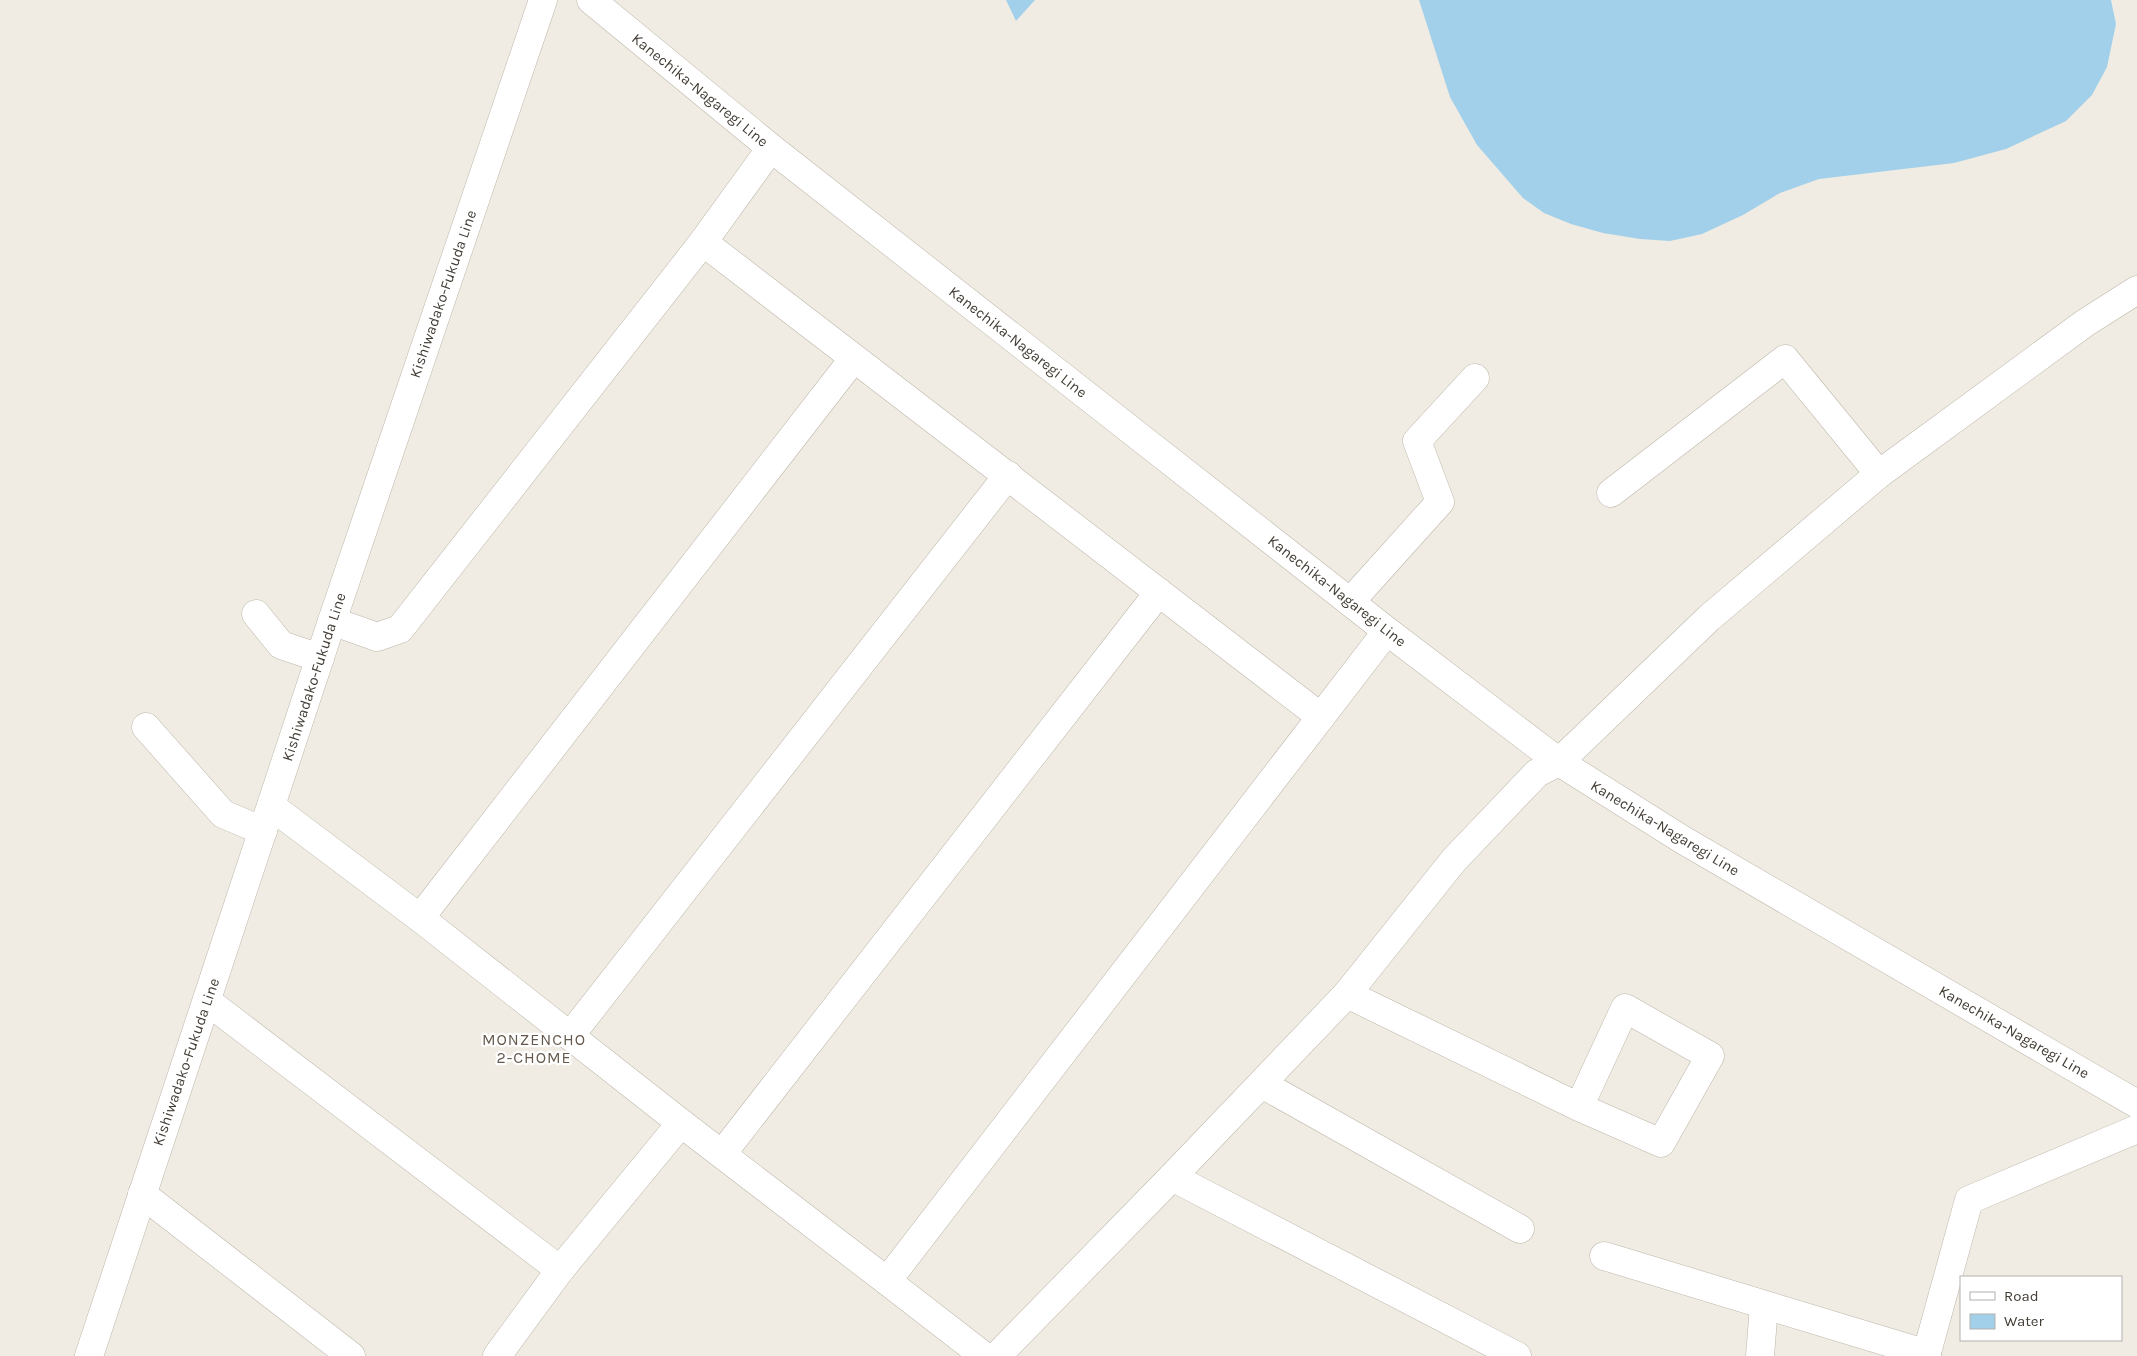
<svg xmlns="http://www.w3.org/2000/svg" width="2137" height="1356" viewBox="0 0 2137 1356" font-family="Karla,sans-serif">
  <rect width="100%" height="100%" fill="#f0ece3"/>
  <!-- water -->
  <g fill="#a2d0ea">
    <polygon points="1006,0 1035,0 1016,21"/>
    <polygon points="1419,0 2111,0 2116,24 2107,67 2092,95 2066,121 2006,149 1954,163 1819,179 1780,193 1743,215 1702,234 1670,241 1640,239 1603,233 1571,224 1544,213 1523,198 1477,145 1450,97"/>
  </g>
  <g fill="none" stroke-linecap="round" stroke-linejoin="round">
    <!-- minor casing -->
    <g stroke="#beb6aa" stroke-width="29">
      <g id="minor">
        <polyline points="591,0 771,148 1387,631 1559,762 1683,840 2137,1104"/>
        <polyline points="703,242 1321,717"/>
        <polyline points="1611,493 1785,359 1879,474"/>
        <polyline points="1350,602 1440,502 1417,441 1475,378"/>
        <polyline points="256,614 281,645 320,658"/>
        <polyline points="332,621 377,637 400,629 703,242 771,148"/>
        <polyline points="146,727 223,814 263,831"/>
        <polyline points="271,806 420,918 681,1123 887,1281"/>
        <polyline points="420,918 854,358"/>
        <polyline points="1347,994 1579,1107 1661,1143 1710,1056 1625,1008 1579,1107"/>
        <polyline points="207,1001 560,1270"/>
        <polyline points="570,1036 1008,475"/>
        <polyline points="1262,1084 1520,1229"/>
        <polyline points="722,1154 1159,592"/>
        <polyline points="1172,1177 1517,1356"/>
        <polyline points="142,1194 351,1356"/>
        <polyline points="1604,1256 1927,1354"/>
        <polyline points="89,1356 332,621 543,0"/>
        <polyline points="497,1356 560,1270 681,1123"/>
        <polyline points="984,1356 887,1281 1387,631"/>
        <polyline points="997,1356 1172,1177 1347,994 1454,860 1537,773 1559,762 1709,618 1879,474 2085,323 2137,290"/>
        <polyline points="1760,1356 1764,1306"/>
        <polyline points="1926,1356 1969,1200 2137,1129"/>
      </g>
    </g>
    <!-- minor -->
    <use href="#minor" stroke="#fff" stroke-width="28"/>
  </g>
  <g text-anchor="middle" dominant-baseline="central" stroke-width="4.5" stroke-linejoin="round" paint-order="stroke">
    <!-- street labels -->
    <g font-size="15" fill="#423c34" stroke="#fff">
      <text transform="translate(700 90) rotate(39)">Kanechika-Nagaregi Line</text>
      <text transform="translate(443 294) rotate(-71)">Kishiwadako-Fukuda Line</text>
      <text transform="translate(1018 342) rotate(38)">Kanechika-Nagaregi Line</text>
      <text transform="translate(1337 591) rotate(38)">Kanechika-Nagaregi Line</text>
      <text transform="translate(314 677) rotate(-72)">Kishiwadako-Fukuda Line</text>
      <text transform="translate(1665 828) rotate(31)">Kanechika-Nagaregi Line</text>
      <text transform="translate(2014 1032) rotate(30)">Kanechika-Nagaregi Line</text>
      <text transform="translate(186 1062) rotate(-71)">Kishiwadako-Fukuda Line</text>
    </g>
    <!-- neighbourhood labels -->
    <g font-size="16" letter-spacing="1" fill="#64594c" stroke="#fff">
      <text x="534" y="1039">MONZENCHO<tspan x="534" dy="18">2-CHOME</tspan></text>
    </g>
  </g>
  <!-- legend -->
  <rect x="1960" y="1276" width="162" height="65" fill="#ffffff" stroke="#b3b1ae"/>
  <rect x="1970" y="1292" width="25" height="8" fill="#ffffff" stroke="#b3b1ae"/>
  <text x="2004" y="1301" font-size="15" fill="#423c34">Road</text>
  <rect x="1970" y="1314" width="25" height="15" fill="#a2d0ea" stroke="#b3b1ae"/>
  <text x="2004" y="1326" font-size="15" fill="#423c34">Water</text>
</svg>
